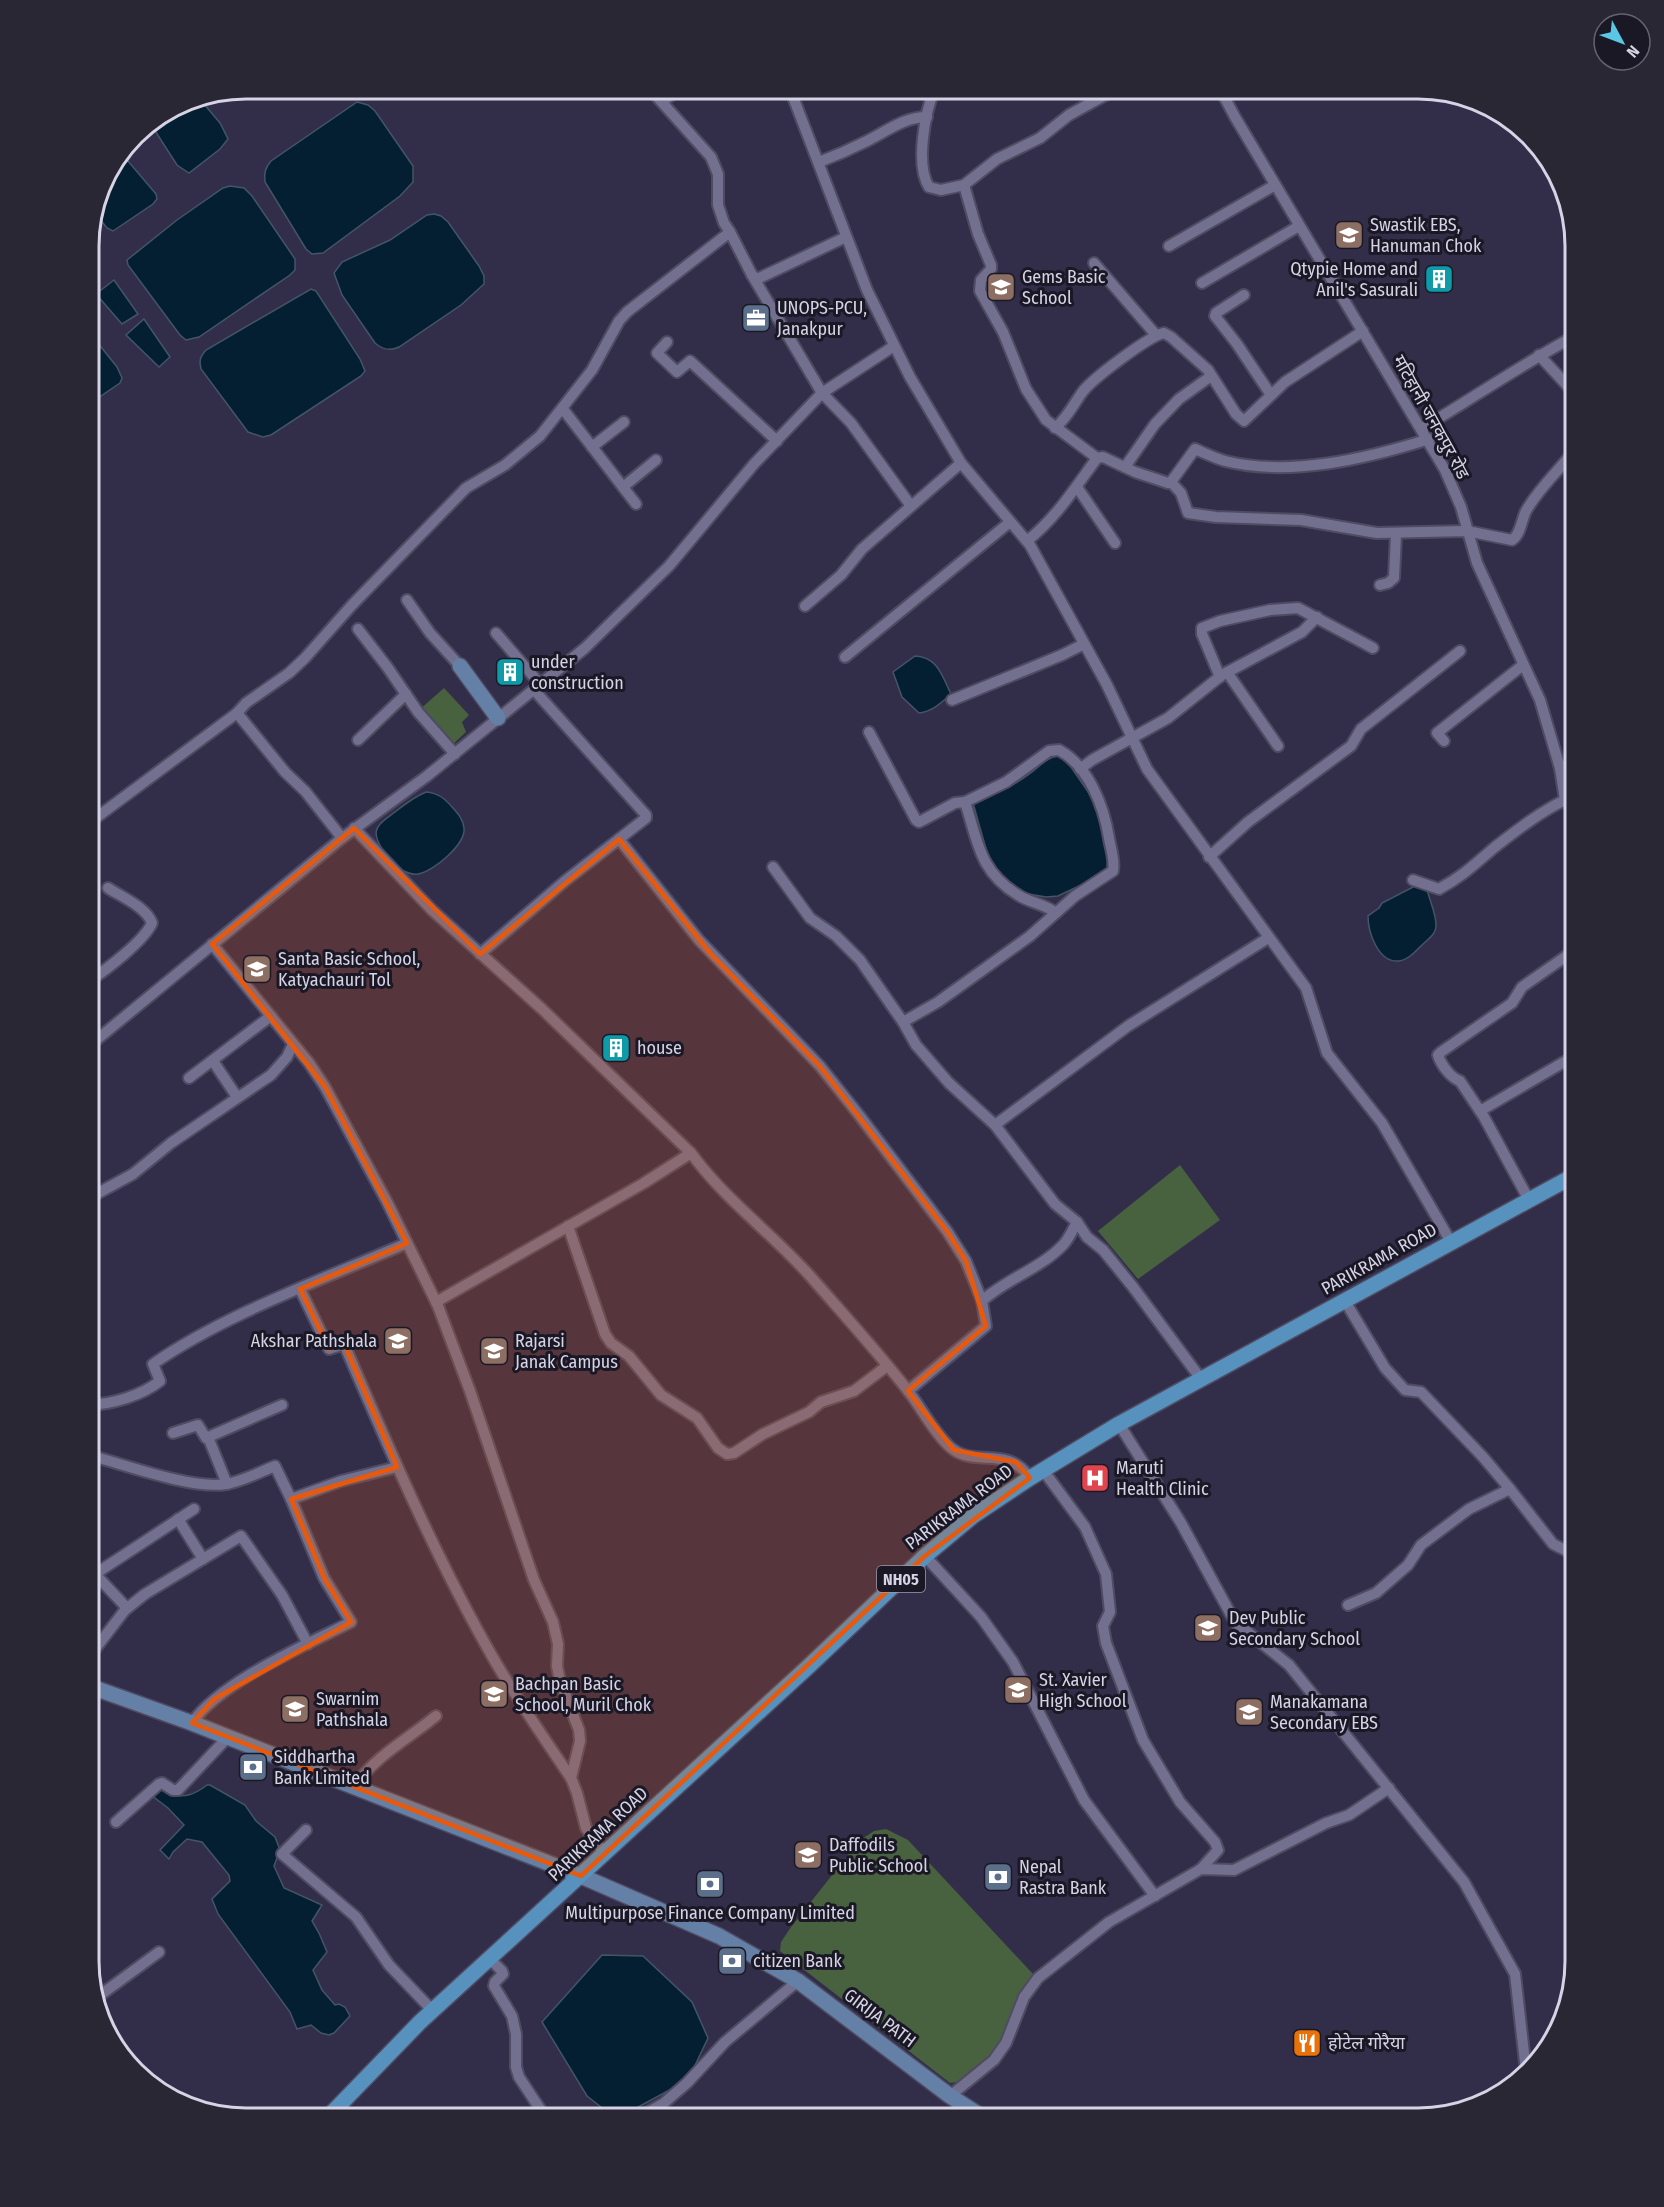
<svg xmlns="http://www.w3.org/2000/svg" width="1664" height="2207" viewBox="0 0 1664 2207" font-family="'Fira Sans Condensed','Noto Sans Devanagari',sans-serif">
  <rect width="100%" height="100%" fill="#322e49"/>
  <!-- green -->
  <g fill="#48623f">
    <polygon points="444,688 469,715 462,722 466,732 451,746 418,711"/>
    <polygon points="1180,1165 1220,1220 1138,1279 1098,1231"/>
    <polygon points="886,1829 908,1840 1033,1974 1020,1996 1012,2022 995,2053 959,2082 950,2083 780,1951 781,1942 791,1927 859,1841 874,1831"/>
  </g>
  <!-- water -->
  <g fill="#041f31" stroke="#435567" stroke-width="1.5">
    <polygon points="199,98 220,123 228,139 220,149 189,173 177,165 150,123 186,100"/>
    <path d="M357 102 368 105 375 111 413 166V182L400 196 323 253 312 254 306 249 265 182C264 173 265 168 271 161Z"/>
    <polygon points="122,154 156,194 157,199 153,204 113,231 107,228 95,213 105,176"/>
    <polygon points="230,186 244,188 252,196 295,259 295,270 290,275 199,337 186,340 180,335 128,265 127,260 177,220 223,188"/>
    <path d="M434 214 441 216 448 222 479 266 484 276V284L461 305 399 347C390 351 383 350 375 343L342 295 334 273 342 262 390 240 427 215Z"/>
    <polygon points="114,280 138,314 122,324 96,294"/>
    <path d="M311 289 316 291 360 359 365 371 361 376 271 435 263 437 248 432 201 369C199 360 200 357 206 350Z"/>
    <polygon points="144,319 170,357 159,367 126,335"/>
    <polygon points="89,332 117,367 122,378 120,383 89,404"/>
    <path d="M915 656C938 657 942 676 951 694 941 703 933 711 919 713L902 697 893 672Z"/>
    <path d="M1059 755 1071 767 1093 799 1105 822 1109 850 1107 868 1102 875 1058 896 1046 897 1023 893 992 870 973 803C992 795 1012 787 1028 775 1041 766 1042 760 1059 755Z"/>
    <path d="M426 792C439 793 445 799 453 808 458 814 463 819 464 828 466 844 433 872 418 874 412 875 405 872 400 869 391 861 370 839 378 827 381 821 390 816 395 812 405 804 414 797 426 792Z"/>
    <path d="M1415 886 1427 890C1430 901 1437 916 1436 927 1435 935 1428 939 1422 945 1416 951 1408 960 1399 961 1378 963 1368 932 1368 916L1379 908 1382 903Z"/>
    <path d="M207 1785H210L245 1805 256 1821 275 1837 280 1850 274 1866 284 1888 322 1905 312 1921 319 1933 327 1952 313 1970 322 1990 335 2005 339 2004 345 2007 350 2016 334 2033 329 2035 321 2033 311 2025 297 2029 290 2012 218 1914 212 1899 230 1881 229 1875 202 1842 187 1839 173 1852 169 1859 160 1850 184 1825 168 1808 151 1795 163 1786 169 1794C185 1798 194 1795 207 1785Z"/>
    <polygon points="602,1955 643,1956 692,2002 708,2038 688,2080 618,2118 615,2118 587,2096 542,2022"/>
  </g>
  <g fill="none" stroke-linecap="round" stroke-linejoin="round">
    <!-- street casing -->
    <g stroke="#4e4b62" stroke-width="14">
      <g id="street">
        <polyline points="650,89 711,157 718,174 718,205 724,223 730,232"/>
        <polyline points="790,89 867,290 910,377 961,463 1030,545 1107,685 1147,769 1306,988 1327,1053 1382,1123 1451,1242"/>
        <path d="M935 89C925 111 915 165 929 187L941 190 964 185 997 159 1040 138 1069 115 1116 89"/>
        <polyline points="1220,89 1235,117 1445,470 1461,507 1477,563 1540,700 1560,768 1565,800 1573,809 1575,817"/>
        <polyline points="662,102 679,89"/>
        <path d="M819 162C835 156 851 149 867 141 887 131 904 117 927 117"/>
        <path d="M964 185 978 234 991 265V269L981 280 980 291 1003 332 1026 389 1046 420 1097 458C1075 488 1056 518 1027 541"/>
        <polyline points="1169,246 1275,185"/>
        <polyline points="1094,263 1156,335"/>
        <polyline points="752,275 822,393 851,423 911,506"/>
        <polyline points="1202,283 1299,226"/>
        <polyline points="1244,295 1216,313 1215,316 1237,344 1271,395"/>
        <polyline points="667,342 657,353 677,372 690,361 777,441"/>
        <polyline points="1539,355 1575,394"/>
        <polyline points="563,409 636,504"/>
        <path d="M1055 428C1067 418 1072 407 1081 394 1090 380 1149 336 1164 333L1171 337 1208 370 1236 414 1244 421 1285 382 1363 331"/>
        <path d="M1421 429C1473 398 1522 364 1575 336"/>
        <polyline points="592,447 624,422"/>
        <path d="M1097 458 1103 457 1135 472 1168 483 1171 482 1195 449C1205 453 1214 458 1225 461 1289 477 1366 459 1429 439"/>
        <polyline points="1125,467 1155,424 1179,399 1211,376"/>
        <path d="M1171 482 1181 493 1188 513 1216 517 1301 520 1377 533 1467 531 1512 540C1521 534 1521 521 1526 511 1537 491 1555 474 1570 456"/>
        <polyline points="623,487 656,460"/>
        <polyline points="1077,487 1115,543"/>
        <polyline points="1380,585 1388,583 1394,578 1396,534"/>
        <polyline points="407,600 430,633 460,666"/>
        <polyline points="805,606 841,575 862,549 961,463"/>
        <polyline points="358,629 388,668 418,712 455,754"/>
        <polyline points="496,633 540,684"/>
        <polyline points="845,657 1010,522"/>
        <polyline points="1227,672 1278,746"/>
        <polyline points="1220,677 1202,634 1202,628 1220,621 1270,610 1298,608 1373,648"/>
        <polyline points="952,700 1062,655 1084,644"/>
        <polyline points="237,713 285,772 305,791 342,838"/>
        <polyline points="869,732 916,820 919,822 923,820 955,803 965,802"/>
        <polyline points="358,740 406,694"/>
        <polyline points="1444,741 1437,733 1523,665"/>
        <polyline points="1560,768 1575,761"/>
        <polyline points="1080,769 1092,760 1168,718 1222,675 1302,632 1317,617"/>
        <polyline points="89,823 237,713 246,703 289,673 305,658 352,605 466,488 505,465 540,436 592,370 619,321 627,312 730,232 752,275 757,279 846,237"/>
        <polyline points="354,828 432,910 542,1009 691,1153 644,1183 436,1302"/>
        <polyline points="619,839 699,940 820,1066 859,1115 947,1231 966,1261 982,1301"/>
        <polyline points="1209,857 1248,822 1351,746 1361,729 1460,651"/>
        <polyline points="773,867 810,918 836,936 860,960 903,1022 916,1045 949,1083 995,1125 1055,1204 1077,1222 1087,1237 1103,1250 1133,1287 1201,1379"/>
        <path d="M1413 880 1439 889C1463 876 1475 864 1495 847 1517 830 1540 812 1565 800"/>
        <polyline points="212,944 309,1063 325,1087 387,1202 438,1306 470,1391 534,1580 553,1622 558,1644 557,1666 560,1681 579,1730 580,1741 571,1778 577,1793 586,1828 605,1854"/>
        <polyline points="480,954 565,881 646,818 646,815 534,690"/>
        <path d="M89 981C106 970 144 941 152 923 146 907 122 897 108 888"/>
        <path d="M903 1022 938 1002 1030 936 1075 896 1113 871C1115 860 1111 850 1109 838 1104 807 1089 766 1059 750L1049 751 1006 782 965 802C978 842 979 871 1018 895 1030 903 1045 904 1056 913"/>
        <polyline points="89,1046 342,838 427,776 585,648 669,566 754,464 822,393 894,346"/>
        <polyline points="213,1061 237,1097"/>
        <polyline points="189,1078 271,1016"/>
        <polyline points="1480,1111 1564,1062"/>
        <polyline points="995,1125 1128,1026 1268,938"/>
        <path d="M691 1153C725 1200 773 1234 811 1277 844 1315 878 1352 909 1392 922 1409 933 1431 949 1446 974 1470 1006 1443 1030 1478"/>
        <polyline points="89,1198 133,1174 171,1143 271,1075 287,1057 293,1044"/>
        <path d="M1529 1200 1484 1117 1460 1081C1451 1078 1441 1065 1438 1055L1441 1052 1512 1003 1522 987 1575 950"/>
        <polyline points="568,1226 605,1334 611,1343 629,1356 661,1395 697,1418 718,1448 727,1454 734,1453 763,1434 809,1412 821,1402 854,1391 887,1366"/>
        <path d="M300 1289 329 1349 344 1344C389 1449 435 1556 492 1656 516 1698 544 1738 571 1778"/>
        <polyline points="1345,1301 1385,1368 1405,1390 1421,1392 1483,1457 1510,1489 1469,1509 1421,1545 1408,1565 1376,1593 1348,1605"/>
        <path d="M908 1391 986 1326 982 1301C1006 1279 1040 1269 1063 1245 1069 1239 1073 1229 1077 1222"/>
        <path d="M89 1405C112 1404 141 1396 160 1381L153 1364C227 1313 324 1279 407 1243"/>
        <polyline points="1119,1424 1181,1523 1235,1622 1289,1665 1464,1882 1515,1974 1526,2071"/>
        <polyline points="173,1433 198,1425 206,1438 282,1405"/>
        <polyline points="208,1437 227,1484"/>
        <path d="M89 1455C122 1464 194 1490 226 1484 243 1481 260 1472 275 1466L291 1499 324 1578 351 1622C306 1645 220 1682 192 1723"/>
        <polyline points="1043,1470 1085,1527 1106,1574 1110,1612 1103,1626 1106,1643 1143,1740 1180,1802 1215,1842 1218,1850 1201,1869"/>
        <polyline points="1510,1489 1553,1544 1575,1555"/>
        <polyline points="291,1499 341,1481 397,1467"/>
        <polyline points="178,1519 203,1559"/>
        <polyline points="925,1556 981,1617 1013,1662 1084,1800 1155,1896"/>
        <polyline points="127,1608 95,1574 194,1509"/>
        <polyline points="89,1657 125,1610 145,1594 241,1536 282,1595 308,1644"/>
        <path d="M354 1787C375 1756 408 1739 436 1716"/>
        <polyline points="116,1822 159,1784 162,1783 173,1790 178,1790 228,1737"/>
        <polyline points="306,1830 282,1854 356,1917 389,1965 433,2011"/>
        <polyline points="490,1959 502,1971 503,1974 495,1982 494,1986 512,2016 516,2034 516,2067 519,2077 546,2118"/>
        <polyline points="99,1996 159,1952"/>
        <polyline points="113,2043 137,2069"/>
        <polyline points="950,2096 994,2060 1006,2043 1024,1997 1038,1978 1109,1922 1201,1869 1234,1870 1326,1823 1349,1815 1389,1788"/>
        <polyline points="463,2118 464,2118"/>
        <polyline points="638,2118 664,2103 687,2083 725,2042 798,1981"/>
      </g>
    </g>
    <!-- secondary casing -->
    <g stroke="#4e4b62" stroke-width="18">
      <g id="secondary">
        <polyline points="460,666 498,718"/>
        <polyline points="89,1686 192,1723 581,1876 719,1936 798,1981 950,2096 984,2118"/>
      </g>
    </g>
    <!-- primary casing -->
    <g stroke="#4e4b62" stroke-width="18">
      <polyline id="primary" points="327,2118 420,2022 809,1666 925,1556 973,1516 1030,1478 1119,1424 1575,1175"/>
    </g>
    <!-- street -->
    <use href="#street" stroke="#73708f" stroke-width="10"/>
    <!-- secondary -->
    <use href="#secondary" stroke="#6580a6" stroke-width="15"/>
    <!-- primary -->
    <use href="#primary" stroke="#5791be" stroke-width="15"/>
  </g>
  <!-- marked area -->
  <path fill="#e8590c" fill-opacity="0.2" stroke="#e8590c" stroke-width="4.5" stroke-linejoin="round" d="M354 828 480 954 619 839 711 954 820 1066 947 1231 966 1261 986 1326 908 1391 954 1450 1016 1462 1030 1478 925 1556 581 1876 192 1723 214 1699 351 1622 324 1578 291 1499 397 1467 344 1344 329 1349 300 1289 407 1243 325 1087 212 944Z"/>
  <!-- icons -->
  <defs>
    <g id="school-square" transform="scale(1.5)"><rect x="-9" y="-9" width="18" height="18" rx="4" fill="#8d6e63" stroke="#1a1825"/><path d="M0-5L7-2L0 1L-7-2ZM-4 1L0 2.5L4 1V4Q0 6-4 4Z" fill="#fff"/></g>
    <g id="building-square" transform="scale(1.5)"><rect x="-9" y="-9" width="18" height="18" rx="4" fill="#0f9aa8" stroke="#1a1825"/><path d="M-4-6H4V6H1V3H-1V6H-4ZM-2.5-4.3h1.7v1.8h-1.7ZM.8-4.3h1.7v1.8H.8ZM-2.5-1h1.7V.8h-1.7ZM.8-1h1.7V.8H.8Z" fill="#fff"/></g>
    <g id="office-square" transform="scale(1.5)"><rect x="-9" y="-9" width="18" height="18" rx="4" fill="#5c6f8a" stroke="#1a1825"/><path d="M-6-3h4V-5.5h4V-3h4V5H-6ZM-1-4.5V-3h2v-1.5ZM-6 0V1H6V0Z" fill="#fff"/></g>
    <g id="university-square" transform="scale(1.5)"><rect x="-9" y="-9" width="18" height="18" rx="4" fill="#8d6e63" stroke="#1a1825"/><path d="M0-5L7-2L0 1L-7-2ZM-4 1L0 2.5L4 1V4Q0 6-4 4Z" fill="#fff"/></g>
    <g id="hospital-square" transform="scale(1.5)"><rect x="-9" y="-9" width="18" height="18" rx="4" fill="#e0444e" stroke="#1a1825"/><path d="M-5-5h3v3.5h4V-5h3V5h-3V1.5h-4V5h-3Z" fill="#fff"/></g>
    <g id="bank-square" transform="scale(1.5)"><rect x="-9" y="-9" width="18" height="18" rx="4" fill="#5c6f8a" stroke="#1a1825"/><path d="M-6-4H6V4H-6ZM0-2.3a2.3 2.3 0 1 0 0 4.6a2.3 2.3 0 1 0 0-4.6Z" fill="#fff"/></g>
    <g id="restaurant-square" transform="scale(1.5)"><rect x="-9" y="-9" width="18" height="18" rx="4" fill="#e8710a" stroke="#1a1825"/><path d="M-5-6h1v4h1v-4h1v4h1v-4h1v5L-1.5 .5V6h-2V.5L-5-1ZM5-6V6H3V1.5H1.5Q1.5-4 5-6Z" fill="#fff"/></g>
  </defs>
  <g fill-rule="evenodd">
    <use href="#school-square" x="1349" y="235"/>
    <use href="#building-square" x="1439" y="279"/>
    <use href="#school-square" x="1001" y="287"/>
    <use href="#office-square" x="756" y="318"/>
    <use href="#building-square" x="510" y="672"/>
    <use href="#school-square" x="257" y="969"/>
    <use href="#building-square" x="616" y="1048"/>
    <use href="#school-square" x="398" y="1341"/>
    <use href="#university-square" x="494" y="1351"/>
    <use href="#hospital-square" x="1095" y="1478"/>
    <use href="#school-square" x="1208" y="1628"/>
    <use href="#school-square" x="1018" y="1690"/>
    <use href="#school-square" x="494" y="1694"/>
    <use href="#school-square" x="295" y="1709"/>
    <use href="#school-square" x="1249" y="1712"/>
    <use href="#bank-square" x="253" y="1767"/>
    <use href="#school-square" x="808" y="1855"/>
    <use href="#bank-square" x="998" y="1877"/>
    <use href="#bank-square" x="710" y="1884"/>
    <use href="#bank-square" x="732" y="1961"/>
    <use href="#restaurant-square" x="1307" y="2043"/>
  </g>
  <g text-anchor="middle" dominant-baseline="central" stroke-width="6" stroke-linejoin="round" paint-order="stroke">
    <!-- shield labels -->
    <rect fill="#1a1825" stroke="#9d9bab" stroke-width="1.5" x="877" y="1566" width="48" height="26" rx="4.5"/>
    <g font-size="16" font-weight="bold" fill="#d5d3e5">
      <text x="901" y="1579">NH05</text>
    </g>
    <!-- poi labels -->
    <g font-size="18" fill="#d5d3e5" stroke="#1a1825" text-anchor="start">
      <text x="1370" y="225">Swastik EBS,<tspan x="1370" dy="21">Hanuman Chok</tspan></text>
      <text x="1418" y="269" text-anchor="end">Qtypie Home and<tspan x="1418" dy="21">Anil's Sasurali</tspan></text>
      <text x="1022" y="277">Gems Basic<tspan x="1022" dy="21">School</tspan></text>
      <text x="777" y="308">UNOPS-PCU,<tspan x="777" dy="21">Janakpur</tspan></text>
      <text x="531" y="662">under<tspan x="531" dy="21">construction</tspan></text>
      <text x="278" y="959">Santa Basic School,<tspan x="278" dy="21">Katyachauri Tol</tspan></text>
      <text x="637" y="1048">house</text>
      <text x="377" y="1341" text-anchor="end">Akshar Pathshala</text>
      <text x="515" y="1341">Rajarsi<tspan x="515" dy="21">Janak Campus</tspan></text>
      <text x="1116" y="1468">Maruti<tspan x="1116" dy="21">Health Clinic</tspan></text>
      <text x="1229" y="1618">Dev Public<tspan x="1229" dy="21">Secondary School</tspan></text>
      <text x="1039" y="1680">St. Xavier<tspan x="1039" dy="21">High School</tspan></text>
      <text x="515" y="1684">Bachpan Basic<tspan x="515" dy="21">School, Muril Chok</tspan></text>
      <text x="316" y="1699">Swarnim<tspan x="316" dy="21">Pathshala</tspan></text>
      <text x="1270" y="1702">Manakamana<tspan x="1270" dy="21">Secondary EBS</tspan></text>
      <text x="274" y="1757">Siddhartha<tspan x="274" dy="21">Bank Limited</tspan></text>
      <text x="829" y="1845">Daffodils<tspan x="829" dy="21">Public School</tspan></text>
      <text x="1019" y="1867">Nepal<tspan x="1019" dy="21">Rastra Bank</tspan></text>
      <text x="710" y="1913" text-anchor="middle">Multipurpose Finance Company Limited</text>
      <text x="753" y="1961">citizen Bank</text>
      <text x="1328" y="2043">होटेल गोरैया</text>
    </g>
    <!-- street labels -->
    <g font-size="18" fill="#d5d3e5" stroke="#1a1825">
      <text transform="translate(1431 417) rotate(61)">मटिहानी जनकपुर रोड</text>
      <text transform="translate(1379 1259) rotate(-29)">PARIKRAMA ROAD</text>
      <text transform="translate(959 1507) rotate(-37)">PARIKRAMA ROAD</text>
      <text transform="translate(598 1834) rotate(-43)">PARIKRAMA ROAD</text>
      <text transform="translate(880 2018) rotate(37)">GIRIJA PATH</text>
    </g>
  </g>
  <!-- crop -->
  <path d="M0 0H1664V2207H0ZM246 99H1418A147 147 0 0 1 1565 246V1961A147 147 0 0 1 1418 2108H246A147 147 0 0 1 99 1961V246A147 147 0 0 1 246 99Z" fill="#292734" fill-rule="evenodd"/>
  <path fill="none" stroke="#d5d3e5" stroke-width="3" d="M246 99H1418A147 147 0 0 1 1565 246V1961A147 147 0 0 1 1418 2108H246A147 147 0 0 1 99 1961V246A147 147 0 0 1 246 99Z"/>
  <!-- north arrow -->
  <g transform="translate(1622 42) rotate(131)"><circle r="28" fill="#1a1825" stroke="#656372" stroke-width="1.5"/>
  <path d="M0-4.5L10 22L0 15L-10 22Z" fill="#5ac8e5"/>
  <text y="-9" font-size="16" font-weight="bold" text-anchor="middle" fill="#d5d3e5">N</text>
  </g>
</svg>
